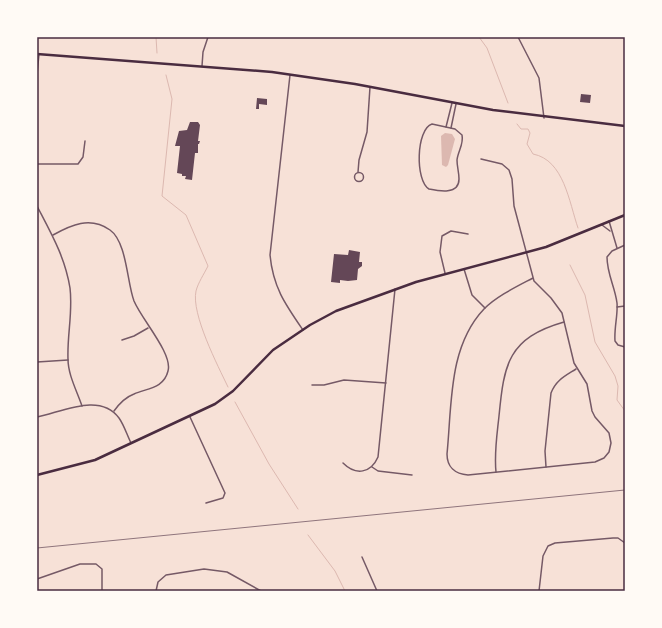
<svg xmlns="http://www.w3.org/2000/svg" width="662" height="628" viewBox="0 0 662 628" font-family="'DejaVu Sans',sans-serif">
  <rect width="100%" height="100%" fill="#f7e1d7"/>
  <!-- water -->
  <polygon fill="#dcb8b0" points="445,133 452,134 455,139 448,165 446,167 442,165 441,136"/>
  <g fill="none" stroke-linecap="round" stroke-linejoin="round">
    <!-- stream -->
    <g stroke="#dcb8b0" stroke-width="1">
      <polyline points="156,37 157,53"/>
      <polyline points="479,37 487,48 508,103"/>
      <path d="M166 75 172 99 162 196 186 215 208 266C204 274 198 283 196 291 191 314 218 366 228 387"/>
      <path d="M517 124 521 129H528L530 133 527 144 533 154C564 160 569 202 578 228"/>
      <polyline points="570,265 585,295 595,342 615,376 618,386 617,400 625,411"/>
      <polyline points="235,402 269,464 298,509"/>
      <polyline points="308,535 335,571 345,591"/>
    </g>
  </g>
  <!-- building -->
  <g fill="#644757">
    <polygon points="581,94 591,95 590,103 580,102"/>
    <polygon points="257,98 267,99 267,105 259,104 259,109 256,109"/>
    <polygon points="190,122 198,122 200,125 198,141 200,141 199,144 198,144 198,153 195,153 192,180 185,179 186,176 182,176 182,174 177,173 180,146 175,146 179,131 187,130"/>
    <polygon points="349,250 360,252 359,262 362,262 362,266 358,269 357,280 348,281 340,280 340,283 331,282 334,254 348,255"/>
  </g>
  <g fill="none" stroke-linecap="round" stroke-linejoin="round">
    <!-- minor -->
    <g stroke="#755966" stroke-width="1.5">
      <polyline points="518,37 539,78 544,118"/>
      <polyline points="202,66 203,52 208,37"/>
      <polyline points="37,74 39,54"/>
      <path d="M290 75 270 255C273 287 285 304 303 330"/>
      <path d="M432 124 455 129 462 135C464 144 458 151 457 160 457 167 459 172 459 179 459 195 439 191 429 189 415 181 416 129 432 124Z"/>
      <polyline points="446,127 452,103"/>
      <polyline points="451,128 456,104"/>
      <path d="M481 159 502 164 509 170 512 179 514 206 534 281 551 298 562 313 574 363 587 384 592 411 595 417 609 433 611 443 609 452 604 458 595 462 468 475C455 474 447 467 447 454 452 405 448 347 484 309 497 296 516 287 533 278"/>
      <polyline points="37,164 78,164 83,157 85,141"/>
      <polyline points="358,172 359,160 367,132 370,87"/>
      <circle cx="359" cy="177" r="4.5"/>
      <path d="M37 206C51 233 65 257 70 288 73 312 67 335 68 359 68 375 77 391 82 406"/>
      <polyline points="609,221 617,248"/>
      <polyline points="602,225 610,231"/>
      <path d="M53 235C71 225 90 216 110 230 127 242 127 283 134 301 142 320 173 354 168 371 164 388 148 388 134 394 126 397 119 404 114 411"/>
      <path d="M625 245 612 251 607 257C607 274 615 287 617 303 618 315 614 328 615 341L618 345 625 347"/>
      <polyline points="464,269 472,295 485,308"/>
      <polyline points="445,273 440,252 442,236 451,231 468,234"/>
      <polyline points="617,307 625,306"/>
      <polyline points="122,340 134,336 148,328"/>
      <polyline points="37,362 68,360"/>
      <polyline points="312,385 324,385 344,380 386,383"/>
      <path d="M37 417C62 412 100 392 119 418 124 425 127 435 131 443"/>
      <polyline points="190,417 225,493 223,498 206,503"/>
      <path d="M343 463C356 476 371 473 378 457L395 289"/>
      <polyline points="372,467 378,471 412,475"/>
      <path d="M546 467 545 451 551 393C556 380 565 376 576 369"/>
      <path d="M496 472C494 453 497 435 499 416 504 364 508 338 564 322"/>
      <polyline points="362,557 377,591"/>
      <polyline points="37,579 80,564 96,564 102,569 102,591"/>
      <polyline points="156,591 158,582 166,575 204,569 227,572 261,591"/>
      <polyline points="413,591 445,591"/>
      <polyline points="539,591 543,556 548,546 555,543 613,538 618,538 625,543"/>
    </g>
    <!-- secondary -->
    <g stroke="#4a2c40" stroke-width="2.5">
      <polyline points="37,54 272,72 355,84 493,110 625,126"/>
      <polyline points="37,475 95,460 215,404 233,391 273,350 310,325 336,311 416,282 546,247 625,215"/>
    </g>
    <!-- rail -->
    <polyline stroke="#8f747c" stroke-width="1" points="37,548 625,490"/>
  </g>
  <!-- border -->
  <rect width="662" height="628" fill="none" stroke="#fffaf5" stroke-width="76"/>
  <rect x="38" y="38" width="586" height="552" fill="none" stroke="#4a2c40" stroke-width="1.5"/>
</svg>
